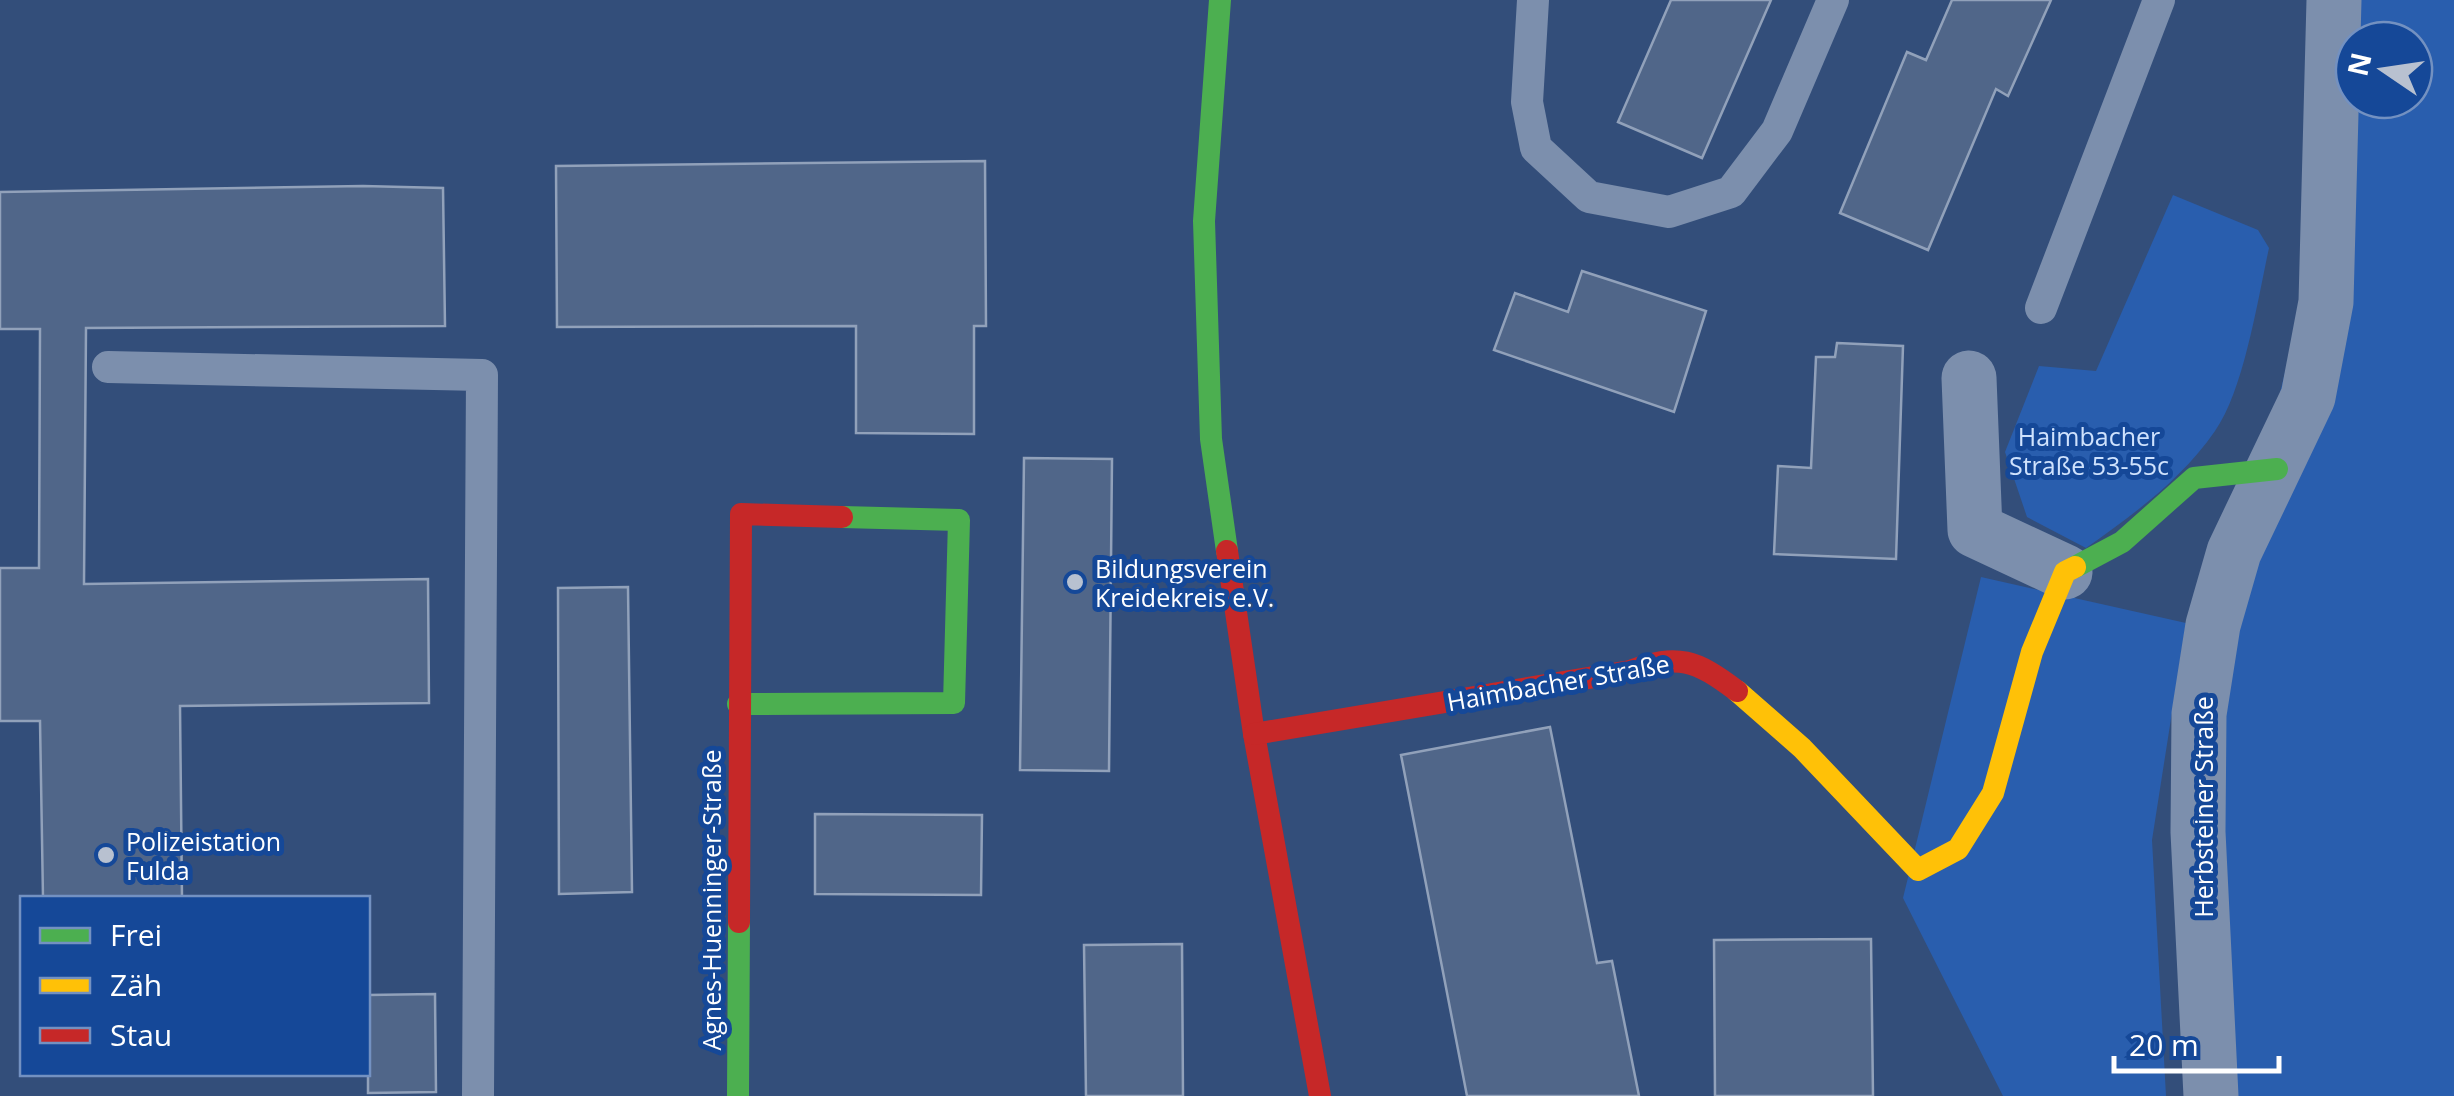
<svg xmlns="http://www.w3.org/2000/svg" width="2454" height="1096" viewBox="0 0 2454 1096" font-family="'Open Sans',sans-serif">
  <rect width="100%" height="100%" fill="#334e7a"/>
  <!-- green -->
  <g fill="#295eae" fill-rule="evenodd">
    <path d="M2329 0H2454V1096H2198L2210 671 2303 301ZM2354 40H2414V100H2354Z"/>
    <path d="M2173 195 2258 230 2269 248C2258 298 2244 390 2215 431 2181 480 2134 514 2086 548L2027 517 2005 452 2039 366 2096 371Z"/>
    <polygon points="1981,577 2186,623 2152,840 2166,1096 2003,1096 1903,898"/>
  </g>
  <!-- building -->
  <g fill="#506689" stroke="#91a1ba" stroke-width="2.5">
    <polygon points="1671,0 1771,0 1702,158 1618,122"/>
    <polygon points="1952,0 2051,0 2008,96 1996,89 1928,250 1840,213 1907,52 1926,60"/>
    <polygon points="985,161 986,326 974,326 974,434 856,433 856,326 557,327 556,166"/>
    <polygon points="363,186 443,188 445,326 86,328 84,584 428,579 429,703 180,706 182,898 43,898 40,721 0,721 0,568 39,568 40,329 0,329 0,192"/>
    <polygon points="1582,271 1706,311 1674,412 1494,350 1515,293 1568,312"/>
    <polygon points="1837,343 1903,346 1896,559 1774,554 1778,466 1811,468 1816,357 1835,357"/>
    <polygon points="1024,458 1112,459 1109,771 1020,770"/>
    <polygon points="628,587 632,892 559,894 558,588"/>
    <polygon points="1550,727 1597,963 1612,961 1639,1096 1467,1096 1401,755"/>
    <polygon points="815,814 982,815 981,895 815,894"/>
    <polygon points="1871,939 1873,1096 1715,1096 1714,940"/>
    <polygon points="1182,944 1183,1096 1086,1096 1084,945"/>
    <polygon points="435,994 436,1092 368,1093 368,995"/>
  </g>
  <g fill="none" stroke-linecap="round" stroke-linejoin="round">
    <!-- lane -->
    <g stroke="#7c8fad" stroke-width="32">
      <polyline points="1533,0 1527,102 1536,148 1589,197 1669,212 1731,192 1777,131 1833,0"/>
      <polyline points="2041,308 2159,0"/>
      <polyline points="108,367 482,375 478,1096"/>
    </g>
    <!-- street -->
    <g stroke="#7c8fad" stroke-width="55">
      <polyline points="1969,378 1975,530 2065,572"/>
      <polyline points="2211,1096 2198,832 2199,714 2213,625 2234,552 2308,397 2326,302 2334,0"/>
    </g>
    <!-- fast -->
    <g stroke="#4caf50" stroke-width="22">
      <polyline points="1220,0 1204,221 1211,439 1227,551"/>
      <polyline points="2075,567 2122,542 2194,478 2277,469"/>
      <polyline points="738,704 954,703 959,520 842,517"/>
      <polyline points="738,1096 739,922"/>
    </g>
    <!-- slow -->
    <polyline stroke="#ffc107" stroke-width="22" points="1737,691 1802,748 1918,870 1958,849 1993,793 2032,652 2065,572 2075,567"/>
    <!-- jam -->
    <g stroke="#c62828" stroke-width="22">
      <polyline points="1227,551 1254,734 1320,1096"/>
      <path d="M1254 734 1630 671C1678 653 1696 660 1737 691"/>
      <polyline points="739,922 741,514 842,517"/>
    </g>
  </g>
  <!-- markers -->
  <g fill="#b8c1d0" stroke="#154898" stroke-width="4">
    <circle cx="1075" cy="582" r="10"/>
    <circle cx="106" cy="855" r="10"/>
  </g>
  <g text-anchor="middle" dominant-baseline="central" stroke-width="10" stroke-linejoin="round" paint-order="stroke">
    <!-- park labels -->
    <g font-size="25" fill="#cfe2fd" stroke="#154898">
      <text x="2089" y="436">Haimbacher<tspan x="2089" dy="29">Straße 53-55c</tspan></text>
    </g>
    <!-- poi labels -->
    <g font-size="25" fill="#fff" stroke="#154898" text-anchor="start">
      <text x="1095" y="568">Bildungsverein<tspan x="1095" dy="29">Kreidekreis e.V.</tspan></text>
      <text x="126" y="841">Polizeistation<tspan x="126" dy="29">Fulda</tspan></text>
    </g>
    <!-- street labels -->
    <g font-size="25" fill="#fff" stroke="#154898">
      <text transform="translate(1558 682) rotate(-10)">Haimbacher Straße</text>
      <text transform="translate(2203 807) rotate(-90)">Herbsteiner Straße</text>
      <text transform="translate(711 900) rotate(-90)">Agnes-Huenninger-Straße</text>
    </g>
  </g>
  <!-- legend -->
  <rect x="20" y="896" width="350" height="180" fill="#154898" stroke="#7391c1" stroke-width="2.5"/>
  <rect x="40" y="928" width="50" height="15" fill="#4caf50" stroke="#7391c1" stroke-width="2.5"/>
  <text x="110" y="946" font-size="30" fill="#ffffff">Frei</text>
  <rect x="40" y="978" width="50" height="15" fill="#ffc107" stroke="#7391c1" stroke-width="2.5"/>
  <text x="110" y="996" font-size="30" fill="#ffffff">Zäh</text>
  <rect x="40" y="1028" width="50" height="15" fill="#c62828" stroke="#7391c1" stroke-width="2.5"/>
  <text x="110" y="1046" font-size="30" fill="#ffffff">Stau</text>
  <!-- north arrow -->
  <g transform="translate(2384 70) rotate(283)"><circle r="48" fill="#154898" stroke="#7391c1" stroke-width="2.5"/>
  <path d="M0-8L18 38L0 25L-18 38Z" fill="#b8c1d0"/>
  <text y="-15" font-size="28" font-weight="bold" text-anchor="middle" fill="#ffffff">N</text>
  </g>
  <!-- scale -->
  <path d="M2114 1056v15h165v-15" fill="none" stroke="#ffffff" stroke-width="5"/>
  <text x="2129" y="1056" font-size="30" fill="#ffffff" stroke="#154898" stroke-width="8" paint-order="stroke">20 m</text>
</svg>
